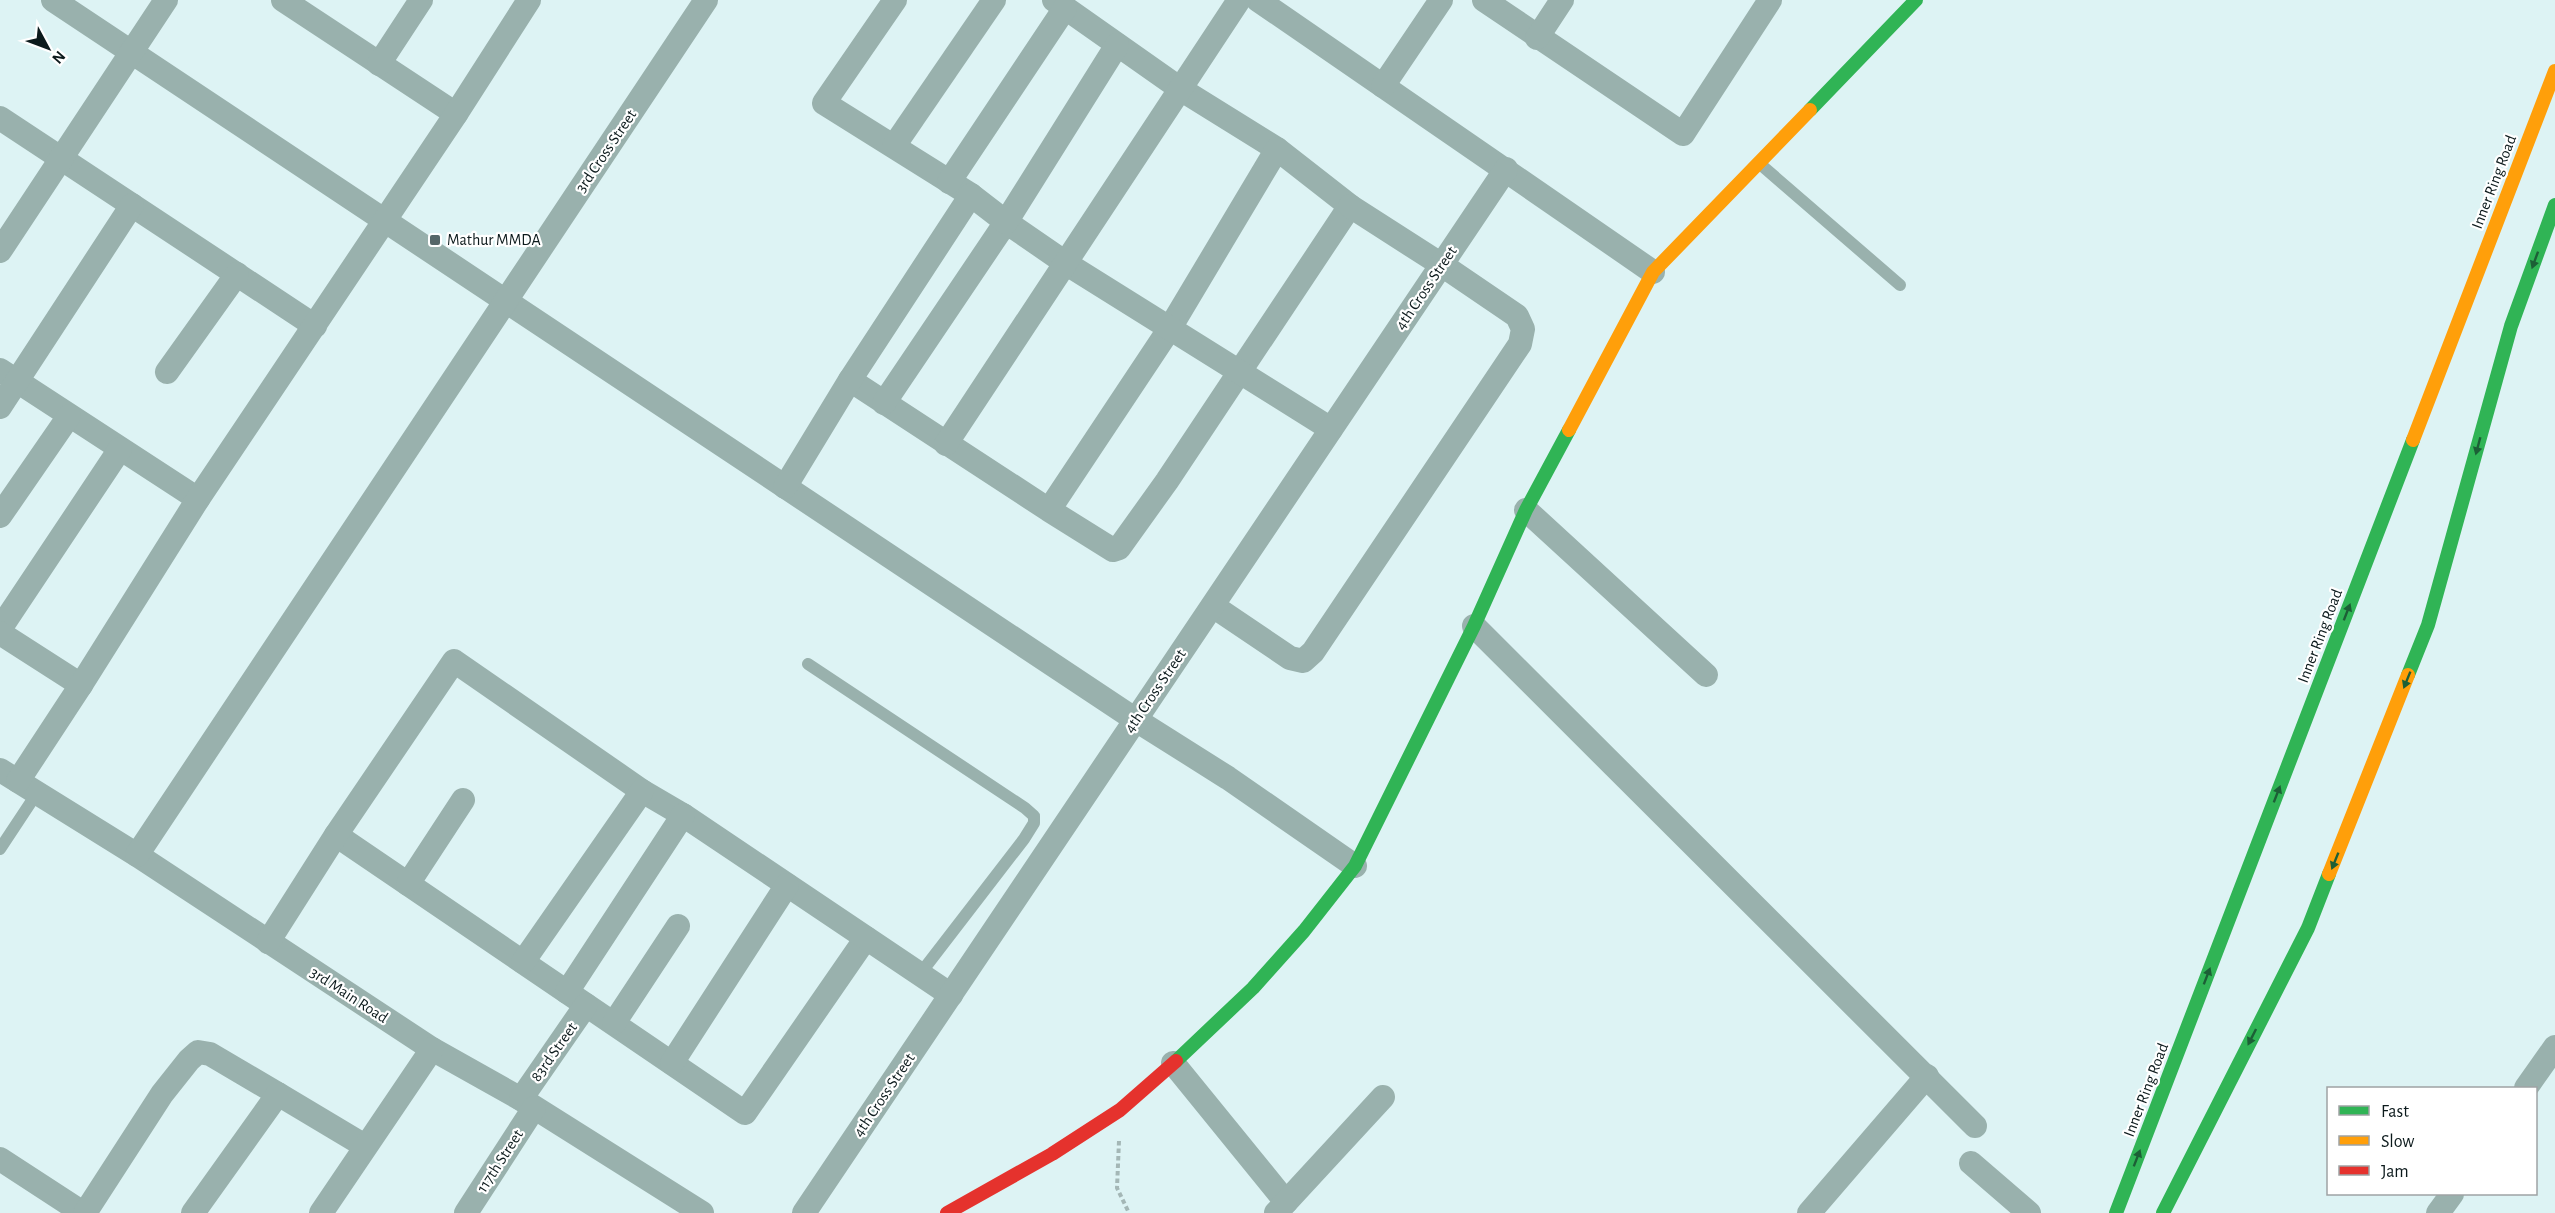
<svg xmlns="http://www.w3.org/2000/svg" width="2555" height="1213" viewBox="0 0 2555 1213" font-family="'Alegreya Sans',sans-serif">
  <rect width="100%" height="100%" fill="#ddf3f4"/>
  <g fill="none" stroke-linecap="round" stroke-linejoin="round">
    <!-- path -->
    <polyline stroke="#a4b7b6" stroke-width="4" stroke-dasharray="4.5 3" stroke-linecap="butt" points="1119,1141 1117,1188 1129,1213"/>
    <!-- lane -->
    <g stroke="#99b1ad" stroke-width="12">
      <polyline points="1760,164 1900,285"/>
      <polyline points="808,664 1025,808 1034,816 1034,823 1024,839 920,974"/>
      <polyline points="0,849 37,793"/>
    </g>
    <!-- street -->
    <g stroke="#99b1ad" stroke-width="24">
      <polyline points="53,0 1136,720 1228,778 1355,866"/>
      <polyline points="283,0 456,114"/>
      <polyline points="895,0 824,103 971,195"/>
      <polyline points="1054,0 1182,90 1277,149"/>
      <polyline points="1258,0 1653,272"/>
      <polyline points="1484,0 1683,134 1770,0"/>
      <polyline points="1537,38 1562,0"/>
      <polyline points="379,64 421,0"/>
      <polyline points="1383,86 1441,0"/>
      <polyline points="0,118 315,326"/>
      <polyline points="894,146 994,0"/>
      <polyline points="949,182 1065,8"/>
      <polyline points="0,251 166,0"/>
      <polyline points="0,370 198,499"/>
      <polyline points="167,372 237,274"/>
      <polyline points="850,380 1049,510 1170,328 1277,149 1350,206 1167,481 1119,548 1113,550 1049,510"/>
      <polyline points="884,403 1006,222 1067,264 1331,429"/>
      <polyline points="0,407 132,205"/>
      <polyline points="946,444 1239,0"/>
      <polyline points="785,487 850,380 971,195 1006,222 1117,45"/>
      <polyline points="1526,510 1706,675"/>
      <polyline points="0,516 69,416"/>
      <polyline points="1213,606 1290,658 1303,661 1313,652 1520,344 1523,329 1517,316 1442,265 1350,206"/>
      <polyline points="1474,626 1975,1126"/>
      <polyline points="0,629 120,449"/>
      <polyline points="0,633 81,685"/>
      <polyline points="0,770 137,855 432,1049 521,1099 702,1213"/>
      <polyline points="18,781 81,685 198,499 456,114 529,0"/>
      <polyline points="336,835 745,1113 866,938"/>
      <polyline points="137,855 706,0"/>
      <polyline points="408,884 463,800"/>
      <polyline points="268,942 336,835 454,661 642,791 683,815 951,995"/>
      <polyline points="523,962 642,791"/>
      <polyline points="567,992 683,815"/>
      <polyline points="614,1023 678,926"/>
      <polyline points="672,1063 787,885"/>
      <polyline points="1173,1063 1286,1202"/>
      <polyline points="2526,1088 2555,1047"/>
      <polyline points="521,1099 586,1005"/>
      <polyline points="0,1159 83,1213"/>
      <polyline points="1971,1163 2029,1213"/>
      <polyline points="85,1213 162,1094 189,1060 198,1052 210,1054 278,1094"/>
      <polyline points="193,1213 278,1094 365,1146"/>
      <polyline points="321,1213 432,1049"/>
      <polyline points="466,1213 534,1108"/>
      <polyline points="804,1213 1506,169"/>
      <polyline points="1276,1213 1383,1097"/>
      <polyline points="1809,1213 1927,1076"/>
      <polyline points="2438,1213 2452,1194"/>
    </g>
    <!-- fast -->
    <g stroke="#30b455" stroke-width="14">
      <polyline points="1810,110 1916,0"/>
      <polyline points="2408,675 2428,625 2511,326 2555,205"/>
      <polyline points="1176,1061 1253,988 1304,931 1355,866 1474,626 1526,510 1569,430"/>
      <polyline points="2116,1213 2413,440"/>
      <polyline points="2163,1213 2308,928 2329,874"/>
    </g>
    <!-- slow -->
    <g stroke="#ff9f0a" stroke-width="14">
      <polyline points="1569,430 1653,272 1810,110"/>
      <polyline points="2413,440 2555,71"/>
      <polyline points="2329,874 2408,675"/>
    </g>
    <!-- jam -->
    <polyline stroke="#e5322d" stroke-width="14" points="947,1213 1052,1154 1120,1110 1176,1061"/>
  </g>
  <!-- one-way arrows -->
  <defs><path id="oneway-solid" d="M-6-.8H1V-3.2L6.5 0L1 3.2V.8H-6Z" transform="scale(1.5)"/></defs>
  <g fill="#1c5f36">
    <use href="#oneway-solid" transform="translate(2535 260) rotate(110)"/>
    <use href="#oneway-solid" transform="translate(2478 446) rotate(105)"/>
    <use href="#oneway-solid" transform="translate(2347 612) rotate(-69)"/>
    <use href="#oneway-solid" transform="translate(2407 680) rotate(112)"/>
    <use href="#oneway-solid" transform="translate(2277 794) rotate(-69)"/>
    <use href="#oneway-solid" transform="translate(2335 861) rotate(112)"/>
    <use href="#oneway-solid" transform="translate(2207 976) rotate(-69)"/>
    <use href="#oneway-solid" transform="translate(2252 1037) rotate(117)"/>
    <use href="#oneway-solid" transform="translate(2137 1158) rotate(-69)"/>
  </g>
  <!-- markers -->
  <rect fill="#556668" stroke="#fff" stroke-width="2" x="429" y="234" width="12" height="12" rx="3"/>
  <g text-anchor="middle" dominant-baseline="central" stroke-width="4.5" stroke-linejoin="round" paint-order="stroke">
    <!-- street labels -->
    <g font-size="16" fill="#0c1a1c" stroke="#fff">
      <text transform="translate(606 151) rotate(-56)">3rd Cross Street</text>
      <text transform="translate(2494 182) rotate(-69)">Inner Ring Road</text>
      <text transform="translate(1426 288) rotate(-56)">4th Cross Street</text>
      <text transform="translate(2320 636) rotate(-69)">Inner Ring Road</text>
      <text transform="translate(1155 691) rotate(-56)">4th Cross Street</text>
      <text transform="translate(349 995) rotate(33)">3rd Main Road</text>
      <text transform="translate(554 1052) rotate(-55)">83rd Street</text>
      <text transform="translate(2146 1090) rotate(-69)">Inner Ring Road</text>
      <text transform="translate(884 1095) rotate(-56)">4th Cross Street</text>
      <text transform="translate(500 1161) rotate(-57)">117th Street</text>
    </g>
    <!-- poi labels -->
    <g font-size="16" fill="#0c1a1c" stroke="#fff" text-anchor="start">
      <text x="447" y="240">Mathur MMDA</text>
    </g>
  </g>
  <!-- legend -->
  <rect x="2327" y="1087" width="210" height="108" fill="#ffffff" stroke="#9ea3a4" stroke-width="1.5"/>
  <rect x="2339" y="1106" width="30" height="9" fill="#30b455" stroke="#9ea3a4" stroke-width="1.5"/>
  <text x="2381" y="1117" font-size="18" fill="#0c1a1c">Fast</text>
  <rect x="2339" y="1136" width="30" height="9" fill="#ff9f0a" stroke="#9ea3a4" stroke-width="1.5"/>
  <text x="2381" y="1147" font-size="18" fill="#0c1a1c">Slow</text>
  <rect x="2339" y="1166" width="30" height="9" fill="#e5322d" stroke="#9ea3a4" stroke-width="1.5"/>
  <text x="2381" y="1177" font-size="18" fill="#0c1a1c">Jam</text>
  <!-- north arrow -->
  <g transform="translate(48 48) rotate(131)" stroke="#ffffff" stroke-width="4.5" paint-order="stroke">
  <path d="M0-4.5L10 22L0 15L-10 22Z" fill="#0c1a1c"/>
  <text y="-9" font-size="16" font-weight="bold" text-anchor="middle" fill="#0c1a1c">N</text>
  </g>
</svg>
